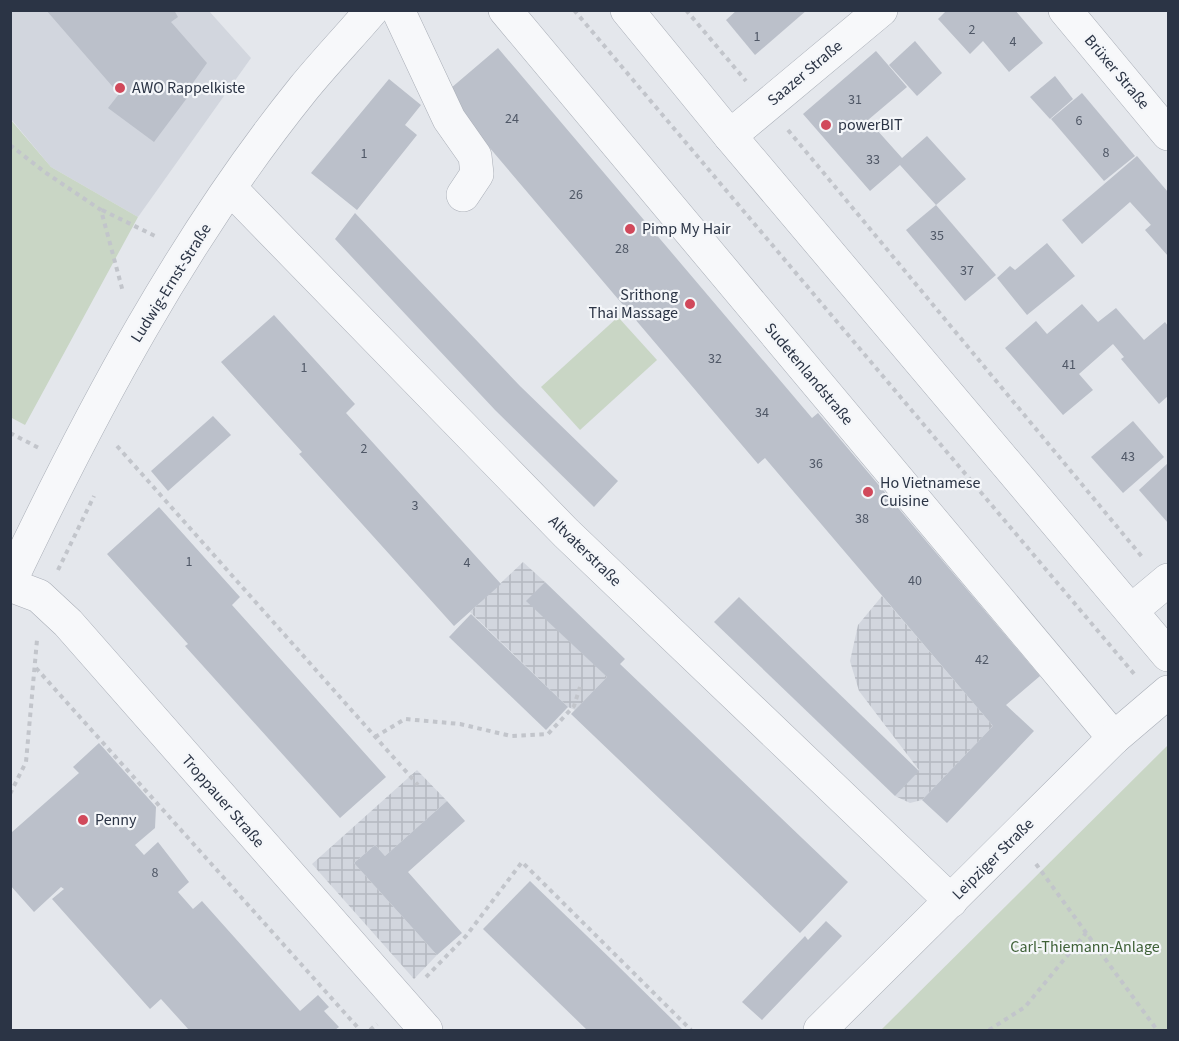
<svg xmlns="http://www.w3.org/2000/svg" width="1179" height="1041" viewBox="0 0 1179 1041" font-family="'Source Sans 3',sans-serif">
  <defs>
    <pattern id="industrial-grid" width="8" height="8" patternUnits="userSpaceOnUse" patternTransform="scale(1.5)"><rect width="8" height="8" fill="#d2d6de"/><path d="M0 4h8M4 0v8" fill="none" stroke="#b4b8c0"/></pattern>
  </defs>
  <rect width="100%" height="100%" fill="#e4e7ec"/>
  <!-- built -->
  <polygon fill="#d2d6de" points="10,11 209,11 251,58 138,217 51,167 11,119"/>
  <!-- industrial -->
  <g fill="url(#industrial-grid)">
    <polygon points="523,562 545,582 527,601 607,677 575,710 568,707 470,612"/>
    <polygon points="882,596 993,726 922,800 910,803 895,796 919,770 859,691 850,661 858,625"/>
    <polygon points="417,770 447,801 385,856 375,845 354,863 437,955 414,979 312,864"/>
  </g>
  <!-- green -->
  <g fill="#c9d6c5">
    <polygon points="10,119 51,167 138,217 25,425 10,417"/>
    <polygon points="618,317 657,360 580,430 541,387"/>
    <polygon points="1168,745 1168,1030 881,1030"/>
  </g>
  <!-- building -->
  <g fill="#bbc0ca">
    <polygon points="46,10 174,10 178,17 171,22 207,63 190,87 193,90 154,142 108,108 119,94"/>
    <polygon points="737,10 807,10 755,55 726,20"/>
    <polygon points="947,10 1015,10 1043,43 1009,72 983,41 970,54 938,19"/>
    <polygon points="915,41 942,73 917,96 889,65"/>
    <polygon points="498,48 812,418 818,413 1040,676 1006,705 1034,731 947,823 922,800 993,726 765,458 758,464 444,94"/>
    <polygon points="876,51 907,87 868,120 902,158 927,136 966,179 936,205 900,165 870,191 803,114"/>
    <polygon points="1055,76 1073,99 1050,119 1030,97"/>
    <polygon points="389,79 421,105 405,125 417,135 357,210 311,173"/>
    <polygon points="1082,93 1135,156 1104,181 1051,119"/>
    <polygon points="1137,156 1168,192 1168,256 1145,230 1160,217 1151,225 1130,202 1082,244 1062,220"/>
    <polygon points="936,205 996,275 965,301 906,230"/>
    <polygon points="355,213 520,386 618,481 594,507 495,410 335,239"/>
    <polygon points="1047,243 1075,276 1027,315 997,278 1010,266 1015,270"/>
    <polygon points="1082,304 1098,322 1116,308 1144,340 1165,322 1168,326 1168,396 1159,404 1121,359 1124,357 1113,344 1079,374 1093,390 1063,415 1005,348 1036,321 1047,334"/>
    <polygon points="274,315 355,404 346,413 501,584 454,626 299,454 302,452 221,362"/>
    <polygon points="213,416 231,435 168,491 151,471"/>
    <polygon points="1133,421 1164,457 1123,493 1091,457"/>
    <polygon points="1168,463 1168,523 1139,490"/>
    <polygon points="159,507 240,597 232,605 386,777 340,818 185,646 188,644 107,554"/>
    <polygon points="545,582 625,659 620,664 848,882 800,933 571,714 607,677 526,601"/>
    <polygon points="739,597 919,771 895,796 714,622"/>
    <polygon points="471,614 568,707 546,730 449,637"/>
    <polygon points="99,743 156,807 155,828 135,845 144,855 158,842 189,882 178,892 193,909 202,901 300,1011 318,995 329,1007 324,1011 339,1027 335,1030 189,1030 161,999 150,1009 52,899 64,889 61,887 34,912 10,885 12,832 79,773 73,767"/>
    <polygon points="447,801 465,821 408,872 462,933 437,955 354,863 375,845 385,856"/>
    <polygon points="530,881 614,962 683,1030 587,1030 483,929"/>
    <polygon points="826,921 842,936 762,1020 742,1002 805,936 808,940"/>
  </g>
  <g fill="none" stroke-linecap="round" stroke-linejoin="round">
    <!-- minor casing -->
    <g stroke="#a9aeb7" stroke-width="34">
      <g id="minor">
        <polyline points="398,10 449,119 475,156 477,174 463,195"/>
        <polyline points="505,10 1114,738"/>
        <polyline points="627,10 730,136 1168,655"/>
        <polyline points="1065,10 1168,134"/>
        <polyline points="730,136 881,10"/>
        <polyline points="231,189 566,533 951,901"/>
        <path d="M10 582C92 410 183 238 303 89 325 62 349 37 372 10"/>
        <polyline points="10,585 39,596 68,623 426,1030"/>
        <polyline points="1132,610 1168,580"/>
        <polyline points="820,1030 1114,738 1168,692"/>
      </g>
    </g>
    <!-- path -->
    <g stroke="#c2c5cb" stroke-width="4" stroke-dasharray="4.5 4.5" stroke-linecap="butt">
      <polyline points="574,10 1135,675"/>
      <polyline points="686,10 746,81"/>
      <polyline points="788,130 1143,558"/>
      <polyline points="10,145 46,173 101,210 123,292"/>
      <polyline points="102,210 157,237"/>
      <polyline points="10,433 39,448"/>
      <polyline points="117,446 418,785"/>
      <polyline points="58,570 94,496"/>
      <polyline points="36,668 360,1030"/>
      <polyline points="375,737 405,719 460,724 511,736 548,734 574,706 580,687"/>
      <polyline points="10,794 26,762 37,640"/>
      <polyline points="1036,864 1157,1030"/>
      <polyline points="426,977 466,936 522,862 691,1030"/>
      <polyline points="370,1030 377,1024"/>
      <polyline points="989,1030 1025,1007 1086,933"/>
    </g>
    <!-- minor -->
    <use href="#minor" stroke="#f7f8fa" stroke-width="33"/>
  </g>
  <!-- markers -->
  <g fill="#d1495b" stroke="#f4f6f9" stroke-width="2">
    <circle cx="120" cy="88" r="6"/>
    <circle cx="826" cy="125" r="6"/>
    <circle cx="630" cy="229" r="6"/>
    <circle cx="690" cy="304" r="6"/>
    <circle cx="868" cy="492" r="6"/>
    <circle cx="83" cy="820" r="6"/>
  </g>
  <g text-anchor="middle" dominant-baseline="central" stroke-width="4.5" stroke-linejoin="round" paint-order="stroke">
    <!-- number labels -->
    <g font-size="14" fill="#4f5766">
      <text x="972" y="30">2</text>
      <text x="757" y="37">1</text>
      <text x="1013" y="42">4</text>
      <text x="855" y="100">31</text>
      <text x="512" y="119">24</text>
      <text x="1079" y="121">6</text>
      <text x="1106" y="153">8</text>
      <text x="364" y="154">1</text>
      <text x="873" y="160">33</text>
      <text x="576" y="195">26</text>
      <text x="937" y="236">35</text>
      <text x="622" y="249">28</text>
      <text x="967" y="271">37</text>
      <text x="715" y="359">32</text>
      <text x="1069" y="365">41</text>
      <text x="304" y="368">1</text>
      <text x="762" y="413">34</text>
      <text x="364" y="449">2</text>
      <text x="1128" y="457">43</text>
      <text x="816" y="464">36</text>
      <text x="415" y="506">3</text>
      <text x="862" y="519">38</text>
      <text x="189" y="562">1</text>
      <text x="467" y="563">4</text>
      <text x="915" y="581">40</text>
      <text x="982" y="660">42</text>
      <text x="155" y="873">8</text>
    </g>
    <!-- street labels -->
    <g font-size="16" fill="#2b3445" stroke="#f4f6f9">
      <text transform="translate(1117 72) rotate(50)">Brüxer Straße</text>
      <text transform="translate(805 73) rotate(-40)">Saazer Straße</text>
      <text transform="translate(171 283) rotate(-58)">Ludwig-Ernst-Straße</text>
      <text transform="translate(809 374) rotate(50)">Sudetenlandstraße</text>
      <text transform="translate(585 551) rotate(44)">Altvaterstraße</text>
      <text transform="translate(223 801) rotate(49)">Troppauer Straße</text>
      <text transform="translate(993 859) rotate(-45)">Leipziger Straße</text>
    </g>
    <!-- poi labels -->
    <g font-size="16" fill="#2b3445" stroke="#f4f6f9" text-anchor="start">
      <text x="132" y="88">AWO Rappelkiste</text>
      <text x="838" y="125">powerBIT</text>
      <text x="642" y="229">Pimp My Hair</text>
      <text x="678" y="295" text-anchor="end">Srithong<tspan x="678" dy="18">Thai Massage</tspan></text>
      <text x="880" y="483">Ho Vietnamese<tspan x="880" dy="18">Cuisine</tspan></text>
      <text x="95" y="820">Penny</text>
    </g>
    <!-- park labels -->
    <g font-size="16" fill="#3f6138" stroke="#f4f6f9">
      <text x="1085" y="947">Carl-Thiemann-Anlage</text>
    </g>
  </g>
  <!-- border -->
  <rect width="1179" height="1041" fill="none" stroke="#2b3445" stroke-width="24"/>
</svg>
